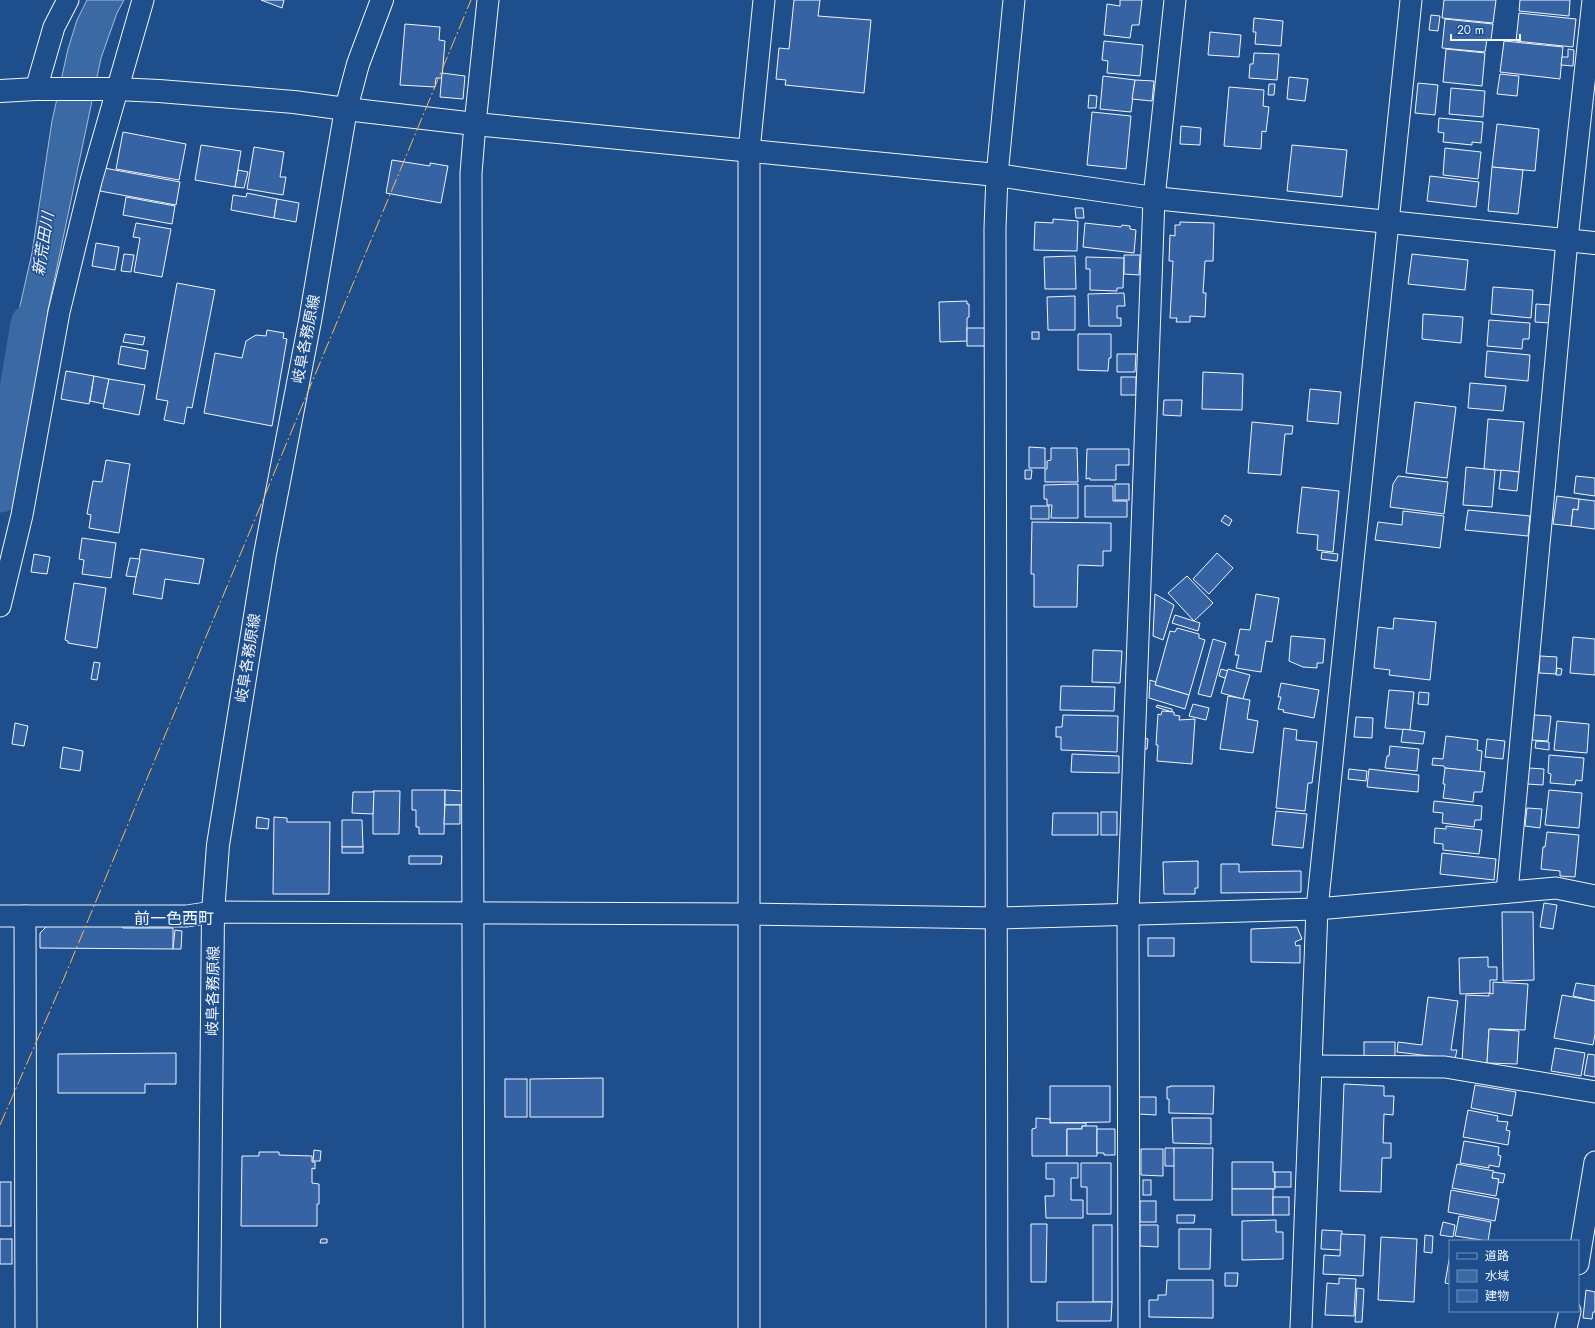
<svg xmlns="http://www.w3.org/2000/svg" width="1595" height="1328" viewBox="0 0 1595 1328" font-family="Jost,'Noto Sans JP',sans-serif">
  <rect width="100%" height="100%" fill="#1f4e8c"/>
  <!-- water -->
  <polygon fill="#3b69a3" stroke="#a8bbd7" points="87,0 124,0 117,13 101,58 33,381 4,376 32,253 52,121 68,49 77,20"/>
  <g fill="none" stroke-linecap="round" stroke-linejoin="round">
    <!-- river -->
    <polyline stroke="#3b69a3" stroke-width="41" points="0,492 8,461 31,324"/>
  </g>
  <!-- building -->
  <g fill="#3563a3" stroke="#f2f6ff">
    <polygon points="261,0 284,0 282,8"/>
    <polygon points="794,0 820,0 818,16 871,20 864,93 785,85 786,80 776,79 779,48 789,49"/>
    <polygon points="1120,0 1142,0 1139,25 1132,25 1130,38 1104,35 1107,4 1120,6"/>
    <polygon points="1444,0 1496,0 1493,23 1442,18"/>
    <polygon points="1520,0 1570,0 1569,16 1519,11"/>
    <polygon points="1519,13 1576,19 1573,47 1516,41"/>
    <polygon points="1431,15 1440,16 1438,31 1429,30"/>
    <polygon points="1254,18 1283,21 1281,46 1255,44 1256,32 1253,32"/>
    <polygon points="1445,19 1493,24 1491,40 1487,39 1485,52 1442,48"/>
    <polygon points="405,24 440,27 439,40 445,41 442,78 436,78 435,87 400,85"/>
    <polygon points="1210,32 1241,35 1239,57 1208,55"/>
    <polygon points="1104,41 1143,45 1140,76 1107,73 1108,61 1102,60"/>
    <polygon points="1504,41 1563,47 1560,79 1500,72"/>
    <polygon points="1446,49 1485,53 1482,86 1443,82"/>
    <polygon points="1568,49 1574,50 1573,66 1561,65 1562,57 1568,57"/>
    <polygon points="1254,53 1279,54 1277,80 1249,78 1250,64 1253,64"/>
    <polygon points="442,73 465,76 463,99 440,97"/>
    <polygon points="1500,74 1519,76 1517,96 1497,94"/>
    <polygon points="1103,76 1135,80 1131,112 1100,109"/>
    <polygon points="1289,77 1308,79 1305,101 1287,99"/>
    <polygon points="1135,80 1154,81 1152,101 1132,99"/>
    <polygon points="1418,83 1438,85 1435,115 1415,113"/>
    <polygon points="1269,84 1275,84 1274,95 1268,95"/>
    <polygon points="1229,87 1264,90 1263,106 1269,107 1266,132 1262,131 1261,149 1224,146"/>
    <polygon points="1451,88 1485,91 1483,117 1449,114"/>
    <polygon points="1089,95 1097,96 1096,108 1088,108"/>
    <polygon points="1092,112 1131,116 1126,169 1087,165"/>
    <polygon points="1439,118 1483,122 1481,143 1472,142 1472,145 1443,142 1444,133 1438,132"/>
    <polygon points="1497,124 1539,129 1535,171 1492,167"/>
    <polygon points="1181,126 1201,128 1200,145 1180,144"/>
    <polygon points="123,132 186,144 179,180 116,169"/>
    <polygon points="201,145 241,151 235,187 195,180"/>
    <polygon points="1292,145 1347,150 1342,197 1287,191"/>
    <polygon points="254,147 284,152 280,177 286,177 283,195 247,189"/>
    <polygon points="1445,148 1481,152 1478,179 1443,175"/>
    <polygon points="392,160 430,166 430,163 448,166 441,203 386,193"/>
    <polygon points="1492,167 1523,170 1518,214 1488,211"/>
    <polygon points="104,168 180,182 176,205 100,191"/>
    <polygon points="238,170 248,172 244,188 235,187"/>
    <polygon points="1430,176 1479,182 1476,207 1427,201"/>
    <polygon points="247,193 277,199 274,218 231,210 233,195 246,197"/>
    <polygon points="126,197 175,206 172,224 123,215"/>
    <polygon points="277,199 299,203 296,222 274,218"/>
    <polygon points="1075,208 1083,208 1084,218 1076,218"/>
    <polygon points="1053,219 1078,221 1077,251 1034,250 1035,222 1053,223"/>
    <polygon points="1180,222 1214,223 1213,261 1205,261 1203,293 1206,293 1205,317 1190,316 1190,322 1176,322 1177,318 1170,318 1173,261 1169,261 1170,235 1175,236 1175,225 1180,225"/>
    <polygon points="136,223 171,229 162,277 134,272 140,238 133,237"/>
    <polygon points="1085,223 1121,227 1122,225 1130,226 1130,229 1136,230 1134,253 1083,247"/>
    <polygon points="96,243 119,247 115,270 92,266"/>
    <polygon points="124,254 134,255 131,272 121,271"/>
    <polygon points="1412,254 1468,260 1465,290 1408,284"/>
    <polygon points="1124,255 1140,255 1139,275 1124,274"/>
    <polygon points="1075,256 1076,289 1045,289 1044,257"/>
    <polygon points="1086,257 1124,258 1123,288 1117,288 1117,291 1090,290 1090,269 1086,269"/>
    <polygon points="177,283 215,290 192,408 187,407 184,424 164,420 168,401 156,399"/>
    <polygon points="1493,287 1533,290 1531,318 1491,314"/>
    <polygon points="1124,293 1125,306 1117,306 1117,318 1121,318 1121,326 1089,326 1088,294"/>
    <polygon points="1075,296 1075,330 1048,330 1047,297"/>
    <polygon points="967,301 967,304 969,304 969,317 967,318 967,341 940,342 939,302"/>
    <polygon points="1536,304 1551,305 1550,323 1535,322"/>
    <polygon points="1423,314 1463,317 1461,343 1422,339"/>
    <polygon points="1489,320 1530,323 1529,339 1523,339 1522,349 1487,346"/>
    <rect x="967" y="328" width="19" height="18"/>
    <polygon points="267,330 284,333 283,338 287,339 272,426 204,413 215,353 242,358 246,341 256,335 266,336"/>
    <rect x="1032" y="332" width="7" height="7"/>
    <polygon points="125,334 145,337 143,345 123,342"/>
    <polygon points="1078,334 1111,334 1111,358 1109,358 1108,371 1078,370"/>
    <polygon points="121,346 148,351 145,369 118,364"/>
    <polygon points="1487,351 1530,355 1528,381 1485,377"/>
    <polygon points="1117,354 1136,354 1135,372 1117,372"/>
    <polygon points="66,371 94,376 89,404 61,399"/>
    <polygon points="1203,372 1243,374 1242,410 1202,409"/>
    <polygon points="94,376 109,379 104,404 90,401"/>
    <rect x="1121" y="377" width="15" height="18"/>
    <polygon points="109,379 145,385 139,415 103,408"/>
    <polygon points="1470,383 1506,386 1503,411 1468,408"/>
    <polygon points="1310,389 1341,392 1338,424 1307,421"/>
    <polygon points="1164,400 1182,400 1181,416 1163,415"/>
    <polygon points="1415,402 1456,407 1447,478 1406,473"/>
    <polygon points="1488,419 1524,422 1519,472 1484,469"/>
    <polygon points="1252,422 1293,426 1292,434 1285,434 1281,475 1248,473"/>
    <polygon points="1029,447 1045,448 1045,468 1029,468"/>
    <polygon points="1051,448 1077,448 1078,482 1045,482 1045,469 1047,469 1047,461 1051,460"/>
    <polygon points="1087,449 1129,449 1129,465 1116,465 1116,480 1090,480 1090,478 1086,479"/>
    <polygon points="106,460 130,464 119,533 89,528 91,515 87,514 93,481 102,482"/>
    <polygon points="1466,467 1495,470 1492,507 1463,505"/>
    <polygon points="1025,470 1032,470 1031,479 1025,479"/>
    <polygon points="1501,470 1519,472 1517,491 1499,489"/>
    <polygon points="1398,476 1448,482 1444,514 1390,507 1393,484"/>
    <polygon points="1576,476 1595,478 1595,496 1574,493"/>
    <polygon points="1078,484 1078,518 1051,518 1052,505 1047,505 1047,499 1044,499 1044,485"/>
    <rect x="1115" y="484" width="14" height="16"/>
    <polygon points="1085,486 1113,486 1113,501 1127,501 1127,517 1085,517"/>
    <polygon points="1302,487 1339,491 1333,552 1317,550 1318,535 1297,533"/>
    <polygon points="1557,496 1579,499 1578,510 1573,509 1571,526 1553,524"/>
    <polygon points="1579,499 1595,501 1595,529 1571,526 1573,509 1578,510"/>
    <rect x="1031" y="506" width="18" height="13"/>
    <polygon points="1468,510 1530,516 1528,536 1465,530"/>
    <polygon points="1403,511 1444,516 1440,548 1375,540 1378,522 1402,525"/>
    <polygon points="1225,515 1232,520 1229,526 1221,521"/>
    <polygon points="1032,522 1111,523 1111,551 1103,551 1103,566 1078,565 1077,607 1034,607 1034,574 1031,574"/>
    <polygon points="82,538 116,543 111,578 82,574 84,560 79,559"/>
    <polygon points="141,549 204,559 199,584 165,579 162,599 133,594"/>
    <polygon points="1322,552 1338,554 1337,561 1321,559"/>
    <polygon points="1217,553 1233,568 1209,594 1193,579"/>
    <polygon points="34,554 50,557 47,574 31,572"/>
    <polygon points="130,558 140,559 136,577 126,576"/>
    <polygon points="1187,576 1213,603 1194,621 1168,593"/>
    <polygon points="74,583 106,588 97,648 68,643 68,641 65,640"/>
    <polygon points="1155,594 1174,605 1163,640 1153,636"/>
    <polygon points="1256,594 1279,598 1272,642 1266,641 1261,672 1236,668 1239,655 1235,655 1240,629 1250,630"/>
    <polygon points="1175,615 1200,623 1198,631 1172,623"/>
    <polygon points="1394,618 1436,622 1430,680 1389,675 1390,670 1374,668 1378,627 1393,629"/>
    <polygon points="1177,628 1199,634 1199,638 1205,640 1189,695 1155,685 1170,631 1175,632"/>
    <polygon points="1291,636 1325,639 1323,663 1317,663 1317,668 1303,667 1289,661"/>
    <polygon points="1573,637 1595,639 1595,675 1570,673"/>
    <polygon points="1213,639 1226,643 1211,697 1198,694"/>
    <polygon points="1093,650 1122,651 1120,683 1092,682"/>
    <polygon points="1540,656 1557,657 1556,674 1539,673"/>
    <polygon points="94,662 100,663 97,680 91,679"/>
    <polygon points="1557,668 1562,669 1561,675 1556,675"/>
    <polygon points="1221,669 1228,671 1225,678 1219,676"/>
    <polygon points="1228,669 1250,675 1243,699 1221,693"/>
    <polygon points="1150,680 1156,682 1155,685 1189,695 1185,709 1149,698"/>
    <polygon points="1281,683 1319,690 1314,718 1283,712 1284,710 1278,709 1281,697 1278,697"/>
    <polygon points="1061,686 1115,687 1114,711 1060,710"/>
    <polygon points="1389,690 1414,692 1410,730 1385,728"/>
    <polygon points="1419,692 1429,693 1428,705 1418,704"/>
    <polygon points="1228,696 1250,700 1247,719 1258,721 1253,753 1220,749"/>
    <polygon points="1193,704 1209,708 1206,720 1189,716"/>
    <polygon points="1157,705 1172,709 1172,712 1156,707"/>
    <polygon points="1162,711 1174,712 1174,715 1180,716 1179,720 1195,719 1192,764 1157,761 1158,745 1156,745 1158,714 1161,715"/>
    <polygon points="1063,715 1118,716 1117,752 1061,750 1061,737 1056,737 1056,727 1062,727"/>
    <polygon points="1534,715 1551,716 1548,741 1532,740"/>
    <polygon points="1356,717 1373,718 1372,738 1354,737"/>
    <polygon points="1557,721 1589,724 1587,753 1554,750"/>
    <polygon points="15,723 28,726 24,746 12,744"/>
    <polygon points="1284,728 1297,730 1296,740 1317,742 1312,783 1308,783 1305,811 1276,808"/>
    <polygon points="1403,729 1425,732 1423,744 1401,742"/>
    <polygon points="1446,736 1478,740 1477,750 1482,751 1480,772 1445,768 1444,766 1432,765 1433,758 1443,759"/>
    <polygon points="1144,738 1148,739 1147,749 1144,749"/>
    <polygon points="1487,739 1505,741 1503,759 1485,757"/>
    <polygon points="1536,741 1549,742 1549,750 1535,748"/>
    <polygon points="1390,746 1419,749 1417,771 1385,768 1387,756 1389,756"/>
    <polygon points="63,747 83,751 80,771 60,768"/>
    <polygon points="1072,754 1119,756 1119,773 1071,772"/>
    <polygon points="1549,755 1584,758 1582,781 1576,780 1575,785 1550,783 1551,774 1548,773"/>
    <polygon points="1445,768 1485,772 1482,792 1474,792 1473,802 1443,798 1445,784 1443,784"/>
    <polygon points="1529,768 1544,769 1543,785 1527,784"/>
    <polygon points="1349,769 1367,771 1366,781 1348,779"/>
    <polygon points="1369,769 1419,775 1418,792 1367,787"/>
    <polygon points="412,790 445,790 444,834 419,834 419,827 416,827 416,810 412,810"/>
    <polygon points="445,790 462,791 462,805 445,805"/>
    <polygon points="1549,790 1582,793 1579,828 1545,825"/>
    <polygon points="373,791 400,791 399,834 373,834"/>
    <polygon points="353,792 374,792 373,814 352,813"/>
    <polygon points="1434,801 1482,806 1481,820 1475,820 1474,827 1442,823 1443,813 1433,812"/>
    <polygon points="445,805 460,805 460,824 444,824"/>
    <polygon points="1527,808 1542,809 1540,828 1525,826"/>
    <polygon points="1276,811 1307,814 1303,848 1272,845"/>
    <rect x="1101" y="812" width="16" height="23"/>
    <polygon points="1053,813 1098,813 1098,835 1052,835"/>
    <polygon points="257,817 269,819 268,829 256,828"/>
    <polygon points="274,817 287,818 287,822 330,822 329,894 273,894"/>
    <polygon points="342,820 362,820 363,847 342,847"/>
    <polygon points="1446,826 1482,830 1479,854 1443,850 1443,844 1434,843 1435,828 1446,829"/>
    <polygon points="1547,832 1579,835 1575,877 1560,876 1560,871 1541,869 1543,847 1545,847"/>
    <rect x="342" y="847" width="21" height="6"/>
    <polygon points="1442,853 1496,859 1494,880 1440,874"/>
    <polygon points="409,856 442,856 441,864 409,864"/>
    <polygon points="1198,861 1198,888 1195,888 1195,894 1164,894 1163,862"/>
    <polygon points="1221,864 1239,864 1239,872 1301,871 1301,892 1221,893"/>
    <polygon points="1544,903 1557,905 1553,929 1540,927"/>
    <polygon points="1502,912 1533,912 1534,980 1503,981"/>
    <polygon points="46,924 123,925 123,928 173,928 173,949 40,948 40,933 46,927"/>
    <polygon points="1297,927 1302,939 1295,942 1296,946 1300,945 1300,963 1251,962 1251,929"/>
    <polygon points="175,930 182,931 181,949 173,949"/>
    <rect x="1148" y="938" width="26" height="18"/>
    <polygon points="1488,957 1488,967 1497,967 1497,980 1490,980 1490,993 1460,994 1459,958"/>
    <polygon points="1493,982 1528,984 1525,1030 1489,1029 1487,1063 1462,1061 1466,995 1489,996 1489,993 1493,994"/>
    <polygon points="1576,983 1595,986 1595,1001 1573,996"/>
    <polygon points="1562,995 1595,1001 1595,1034 1593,1045 1554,1038"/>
    <polygon points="1428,997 1458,1001 1451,1050 1457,1050 1455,1059 1397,1052 1398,1042 1422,1045"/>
    <polygon points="1489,1029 1519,1031 1517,1064 1487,1063"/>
    <rect x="1364" y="1042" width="31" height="19"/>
    <polygon points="1555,1048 1585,1053 1581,1076 1551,1071"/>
    <polygon points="176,1053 176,1084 145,1084 145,1093 58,1093 58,1054"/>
    <polygon points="1588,1054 1595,1055 1595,1077 1584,1075"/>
    <polygon points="603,1078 603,1117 530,1117 530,1079"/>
    <rect x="505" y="1079" width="22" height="38"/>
    <polygon points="1344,1084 1384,1086 1384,1096 1394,1096 1393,1115 1384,1114 1383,1143 1391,1143 1391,1158 1382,1158 1381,1192 1340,1191"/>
    <polygon points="1475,1085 1516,1092 1512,1116 1471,1108"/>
    <polygon points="1050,1086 1110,1086 1110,1122 1050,1123"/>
    <polygon points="1170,1086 1214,1086 1213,1114 1169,1113 1169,1099 1167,1099 1167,1087 1170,1087"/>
    <polygon points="1139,1097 1156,1097 1156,1115 1139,1114"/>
    <polygon points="1468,1110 1498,1116 1497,1121 1508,1122 1506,1130 1510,1131 1508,1145 1463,1137"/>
    <polygon points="1036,1118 1050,1119 1050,1123 1086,1123 1086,1126 1082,1126 1082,1129 1067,1129 1067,1156 1032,1156 1032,1129 1036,1128"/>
    <polygon points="1172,1118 1211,1118 1211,1144 1173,1143"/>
    <polygon points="1082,1126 1097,1126 1097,1156 1067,1156 1067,1129 1082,1129"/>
    <polygon points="1097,1129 1115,1129 1115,1155 1104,1155 1104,1153 1097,1153"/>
    <polygon points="1464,1141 1499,1147 1498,1155 1501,1156 1499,1167 1489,1165 1489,1168 1460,1163"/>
    <polygon points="1165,1148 1174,1148 1175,1166 1165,1166"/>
    <polygon points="1174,1148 1213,1148 1212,1200 1174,1200"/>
    <polygon points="1141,1149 1163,1149 1163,1176 1141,1175"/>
    <polygon points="314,1150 321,1151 320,1161 313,1161"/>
    <polygon points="259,1152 279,1152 279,1155 312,1156 312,1162 315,1162 315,1169 312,1168 312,1183 319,1184 319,1204 317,1204 317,1226 241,1226 242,1156 259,1156"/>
    <polygon points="1232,1162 1273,1162 1273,1172 1275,1172 1275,1189 1232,1189"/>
    <polygon points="1046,1163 1078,1163 1078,1178 1071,1178 1071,1200 1083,1200 1083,1218 1046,1218 1045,1196 1054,1196 1054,1179 1046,1179"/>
    <polygon points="1081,1163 1111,1163 1111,1214 1087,1214 1087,1187 1081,1187"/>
    <polygon points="1457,1164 1494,1171 1492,1178 1499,1179 1496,1196 1452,1188"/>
    <rect x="1275" y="1172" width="16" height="15"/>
    <polygon points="1493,1172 1505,1174 1503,1183 1498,1182 1499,1179 1492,1178"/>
    <rect x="1143" y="1180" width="8" height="15"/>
    <rect x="0" y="1182" width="11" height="44"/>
    <rect x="1232" y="1189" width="41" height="26"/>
    <polygon points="1451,1190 1499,1199 1495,1221 1448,1212"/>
    <rect x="1273" y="1197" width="16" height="18"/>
    <rect x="1140" y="1201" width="16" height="21"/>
    <polygon points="1177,1215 1195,1215 1194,1223 1177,1223"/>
    <polygon points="1459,1216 1491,1222 1488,1241 1455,1236"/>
    <polygon points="1276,1220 1276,1232 1283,1232 1283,1259 1242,1260 1242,1221"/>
    <polygon points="1443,1222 1455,1225 1453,1237 1440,1235"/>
    <polygon points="1031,1224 1047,1224 1046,1282 1031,1282"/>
    <rect x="1093" y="1225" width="19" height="77"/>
    <polygon points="1140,1225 1158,1225 1158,1247 1140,1246"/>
    <polygon points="1179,1229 1211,1229 1210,1269 1179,1269"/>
    <polygon points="1322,1230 1342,1231 1341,1250 1321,1249"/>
    <polygon points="1341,1234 1365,1235 1363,1276 1323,1274 1324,1255 1340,1256"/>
    <polygon points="1425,1235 1433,1236 1432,1253 1424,1252"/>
    <polygon points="1381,1237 1417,1239 1414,1302 1378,1300"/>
    <rect x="0" y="1239" width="12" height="25"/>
    <polygon points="321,1239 327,1239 327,1243 320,1243"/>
    <polygon points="1450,1254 1450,1284 1445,1283"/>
    <polygon points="1225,1273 1238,1273 1237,1286 1225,1286"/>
    <polygon points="1339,1278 1356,1279 1354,1316 1325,1315 1327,1283 1339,1284"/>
    <polygon points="1167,1280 1213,1280 1213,1318 1149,1317 1149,1300 1158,1300 1158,1295 1166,1295"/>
    <polygon points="1357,1288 1364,1289 1362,1322 1355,1322"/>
    <polygon points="1586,1290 1595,1292 1595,1312 1593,1312 1592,1319 1583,1318"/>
    <polygon points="1057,1302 1112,1302 1111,1321 1057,1321"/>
  </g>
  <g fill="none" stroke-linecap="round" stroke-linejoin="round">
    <!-- minor casing -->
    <g stroke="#f2f6ff" stroke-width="23">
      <g id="minor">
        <polyline points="36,89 54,27 68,0"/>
        <polyline points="0,606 22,515 59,312 91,181 143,0"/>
        <polyline points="1507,892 1567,240 1593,0"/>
        <polyline points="0,916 187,916 213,912 748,914 997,918 1317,909 1556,888 1595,896"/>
        <polyline points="25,916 26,1328"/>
        <polyline points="1311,1066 1445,1067 1595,1092"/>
        <polyline points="1578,1264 1595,1162"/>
        <polyline points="474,1328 471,173 475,124 488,0"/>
        <polyline points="749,1328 749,151 764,0"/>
        <polyline points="997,1328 995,228 997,175 1014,0"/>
        <polyline points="1129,1328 1128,914 1154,198 1175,0"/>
        <polyline points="1301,1328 1317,909 1411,0"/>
        <polyline points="1566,1328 1570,1311"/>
      </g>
    </g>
    <!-- tertiary casing -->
    <g stroke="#f2f6ff" stroke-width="24">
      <polyline id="tertiary" points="0,91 36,89 116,89 159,91 294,102 346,109 475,124 997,175 1154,198 1595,243"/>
    </g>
    <!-- secondary casing -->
    <g stroke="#f2f6ff" stroke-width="24">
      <polyline id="secondary" points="209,1328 213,912 218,845 265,554 310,321 346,109 358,64 382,0"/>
    </g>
    <!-- minor -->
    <use href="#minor" stroke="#1f4e8c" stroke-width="21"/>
    <!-- tertiary -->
    <use href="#tertiary" stroke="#1f4e8c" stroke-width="22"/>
    <!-- secondary -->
    <use href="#secondary" stroke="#1f4e8c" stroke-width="22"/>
    <!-- power -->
    <polyline stroke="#ffb74d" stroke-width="1" stroke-dasharray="14 3 2 3" stroke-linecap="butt" points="0,1125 59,990 471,0"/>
  </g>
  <g text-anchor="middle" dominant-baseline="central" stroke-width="3" stroke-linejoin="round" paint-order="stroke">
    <!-- street labels -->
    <g font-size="15" fill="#f2f6ff" stroke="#1f4e8c">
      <text transform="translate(306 339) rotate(-79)">岐阜各務原線</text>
      <text transform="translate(248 658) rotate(-81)">岐阜各務原線</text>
      <text transform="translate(213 991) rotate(-89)">岐阜各務原線</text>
    </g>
    <!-- water labels -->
    <g font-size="16" font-style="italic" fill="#f2f6ff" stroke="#1f4e8c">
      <text transform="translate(43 244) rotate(-81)">新荒田川</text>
    </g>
    <!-- neighbourhood labels -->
    <g font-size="16" fill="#f2f6ff" stroke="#1f4e8c">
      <text x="174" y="918">前一色西町</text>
    </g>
  </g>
  <!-- legend -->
  <rect x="1449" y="1240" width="130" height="72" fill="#1f4e8c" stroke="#7391ba"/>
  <rect x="1457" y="1253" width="20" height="6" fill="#1f4e8c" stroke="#7391ba"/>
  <text x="1485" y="1260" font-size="12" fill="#f2f6ff">道路</text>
  <rect x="1457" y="1270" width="20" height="12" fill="#3b69a3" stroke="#7391ba"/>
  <text x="1485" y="1280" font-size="12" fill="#f2f6ff">水域</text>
  <rect x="1457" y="1290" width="20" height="12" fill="#3563a3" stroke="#7391ba"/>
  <text x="1485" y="1300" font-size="12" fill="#f2f6ff">建物</text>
  <!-- scale -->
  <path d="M1451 34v6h69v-6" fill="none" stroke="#f2f6ff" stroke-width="2"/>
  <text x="1457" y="34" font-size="12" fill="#f2f6ff" stroke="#1f4e8c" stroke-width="3" paint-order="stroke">20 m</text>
</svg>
